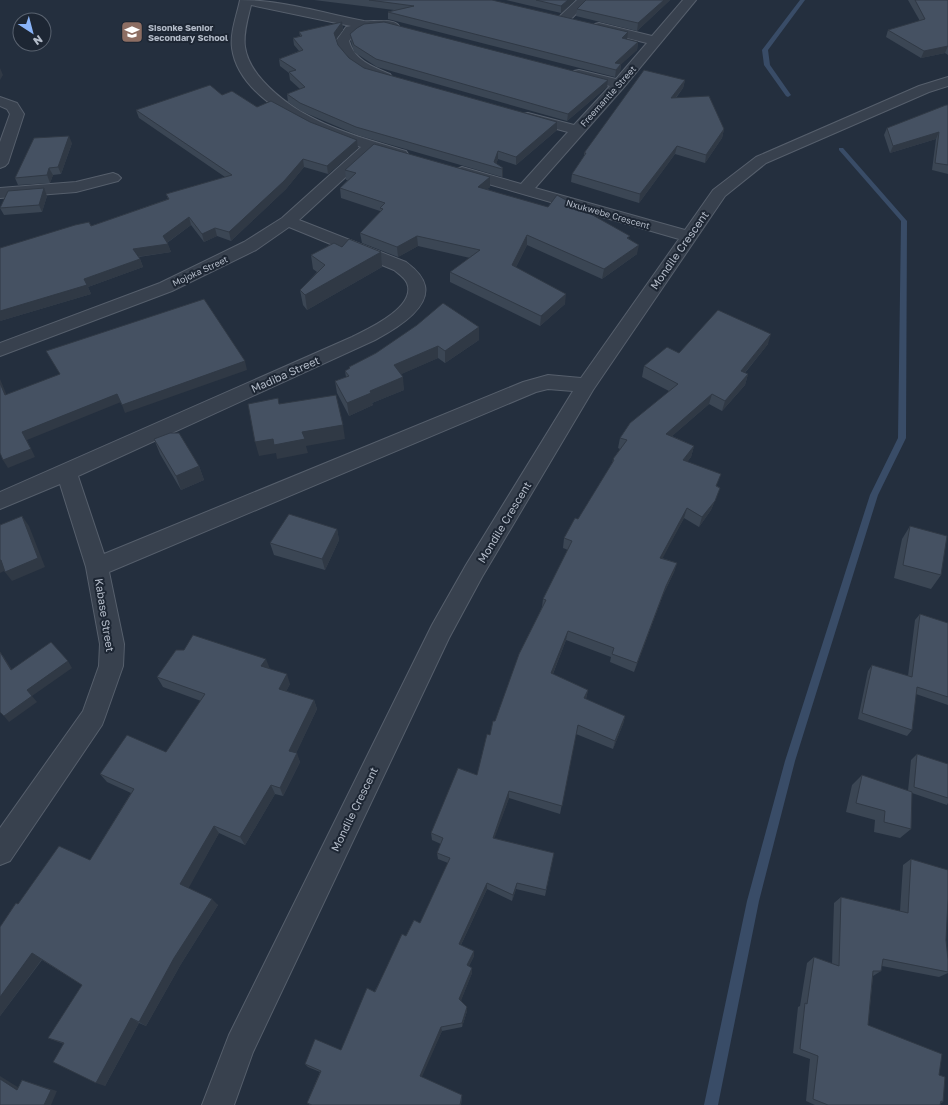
<svg xmlns="http://www.w3.org/2000/svg" width="948" height="1105" viewBox="0 0 948 1105" font-family="'Golos Text',sans-serif">
  <rect width="100%" height="100%" fill="#242f3e"/>
  <g fill="none" stroke-linecap="round" stroke-linejoin="round">
    <!-- stream -->
    <g fill="#394c67" fill-rule="evenodd">
      <polygon points="800,0 805,0 768,50 770,65 791,95 788,97 786,96 764,65 762,50"/>
      <polygon points="839,148 843,148 907,221 906,438 878,495 795,761 759,901 718,1105 704,1105 747,901 785,761 870,495 898,438 901,221 839,150"/>
    </g>
    <!-- minor casing -->
    <g stroke="#565f6c" stroke-width="2">
      <g id="minor">
        <path d="M240 0C282 0 323 13 364 21 373 22 394 18 399 26 394 34 368 27 357 32 354 34 351 38 349 41 354 60 373 67 390 74L392 77 390 80 385 81C364 76 342 63 336 41L346 27 351 26 251 5C248 18 243 33 245 47 247 60 254 71 263 81 300 122 355 136 406 151L408 154 406 157 401 158 374 151 299 220 406 262C414 268 423 276 425 286 430 310 392 331 375 340L78 476 104 554 523 382 548 375 581 378 679 239 457 175 454 172 457 169 462 167 521 184 568 132 523 120 521 117 523 114 528 113 574 125 610 86 574 77 572 74 574 71 579 70 616 79 647 43 595 30 593 27 595 24 599 23 652 36 683 0H696L624 87 535 188 685 230 713 190 756 157 919 86 948 77V86L929 92 766 163 725 196 593 390 482 577 449 638 253 1052 234 1105H202L229 1035 432 625 466 565 573 391 548 389 536 392 109 572 124 644 123 666 105 717 102 725 10 861 0 865V828L83 711 99 666 100 644 86 567 60 484 0 509V492L352 337C368 329 417 307 407 283 405 278 399 274 394 270L289 227 256 250 172 291 0 356V343L160 283 244 242 282 218 361 147C317 133 239 101 232 48 230 32 237 15 240 0Z"/>
        <polygon points="577,0 590,0 568,22 560,22 558,19 560,16"/>
        <polygon points="0,97 17,103 24,114 8,163 5,166 0,168 0,142 10,114 7,109 0,106"/>
        <polygon points="113,173 118,175 121,178 118,181 76,192 0,198 0,188 76,182"/>
      </g>
    </g>
    <!-- minor -->
    <use href="#minor" fill="#38414e" fill-rule="evenodd"/>
  </g>
  <!-- wall -->
  <g fill="#3b4654">
    <polygon points="314,0 492,0 638,42 637,50 621,64 620,72 615,77 388,19 388,12 394,10"/>
    <polygon points="506,0 575,0 561,13"/>
    <polygon points="586,0 670,0 637,31 576,16 577,9"/>
    <polygon points="908,0 948,0 948,55 945,53 921,58 886,37 888,30 920,21"/>
    <polygon points="342,22 343,30 336,39 338,45 349,58 364,68 557,130 516,165 498,159 496,164 503,168 503,176 502,177 357,135 301,111 288,102 287,94 300,89 290,80 289,73 280,66 279,59 299,51 294,45 293,38 300,36 299,32"/>
    <polygon points="350,34 608,80 607,87 567,121 377,67 354,52 351,41"/>
    <polygon points="685,80 683,88 676,98 724,129 722,138 705,163 675,154 639,203 571,182 572,174 584,157 584,153"/>
    <polygon points="222,95 257,107 310,122 357,140 358,148 328,174 304,167 286,189 231,241 217,236 204,242 191,225 167,243 171,252 139,257 140,259 143,267 88,287 91,294 0,321 91,226 168,199 166,194 225,177 139,118 136,110"/>
    <polygon points="948,105 948,174 932,170 936,139 890,153 884,135 887,128"/>
    <polygon points="72,143 61,174 53,175 50,183 18,185 15,178"/>
    <polygon points="345,170 490,187 487,189 630,239 637,254 602,279 527,245 516,267 565,304 540,326 450,282 450,272 470,258 418,246 398,257 362,243 360,233 380,212 380,211 341,198 340,188 348,180 346,180"/>
    <polygon points="47,196 42,212 4,215 0,208"/>
    <polygon points="342,247 381,252 382,267 307,310 303,305 300,290 317,272 313,269 311,255"/>
    <polygon points="479,340 445,363 438,358 401,374 404,390 372,403 373,405 349,416 337,393 335,381 346,377 345,371 349,369 349,367 376,353"/>
    <polygon points="768,344 745,373 748,374 745,385 722,411 709,404 672,436 694,446 691,457 687,462 717,486 720,488 711,510 699,527 684,518 662,558 677,563 674,572 663,595 634,672 610,662 611,657 566,640 553,674 588,690 586,699 625,716 623,724 613,749 576,734 560,814 509,798 494,838 554,853 545,896 516,889 512,901 487,889 461,945 474,956 469,966 472,968 472,973 461,1000 467,1011 462,1027 442,1031 421,1077 462,1097 461,1105 310,1105 307,1103 320,1072 308,1067 305,1064 341,1050 406,936 420,923 448,863 438,859 437,853 441,844 432,840 431,833 477,775 490,735 542,607 543,599 568,550 563,548 564,538 578,519 612,464 613,459 620,449 618,448 620,438 669,391 642,377 644,366 679,353"/>
    <polygon points="154,439 199,466 204,480 181,490 160,454"/>
    <polygon points="910,526 941,575 931,589 894,578 902,539"/>
    <polygon points="337,529 339,540 325,570 274,555 270,543"/>
    <polygon points="920,614 948,623 948,705 916,694 912,730 907,736 858,719 868,671 872,665 908,676 915,620"/>
    <polygon points="269,669 290,684 286,691 314,700 317,709 296,753 300,762 283,796 275,794 245,845 219,833 188,888 218,905 181,964 146,1026 139,1023 105,1086 64,1044 48,1038 82,985 42,960 0,1016 0,927 18,904 90,860 131,793 107,782 100,774 166,752 201,701 163,687 157,677"/>
    <polygon points="917,754 948,764 948,803 947,805 912,793 911,829 900,838 874,832 875,820 846,812 852,785 862,775 908,791 911,760"/>
    <polygon points="911,859 946,940 948,960 948,973 939,977 882,966 881,971 873,976 868,1025 939,1075 943,1102 941,1103 940,1105 815,1105 806,1101 810,1059 793,1053 798,1007 800,1006 807,963 814,957 832,964 834,903 841,897 900,911 903,865"/>
  </g>
  <!-- shaded-wall -->
  <g fill="#303945">
    <polygon points="568,0 575,0 561,13 561,6"/>
    <polygon points="664,0 670,0 637,31 638,23"/>
    <polygon points="342,22 343,30 335,40 334,33"/>
    <polygon points="628,32 627,40 622,38"/>
    <polygon points="638,42 637,50 615,70 615,63"/>
    <polygon points="948,46 945,53 921,58 924,51"/>
    <polygon points="621,64 620,72 615,77 616,70"/>
    <polygon points="0,68 3,75 0,80"/>
    <polygon points="608,80 607,87 567,121 568,114"/>
    <polygon points="685,80 683,88 669,106 671,98"/>
    <polygon points="557,122 557,130 516,165 516,157"/>
    <polygon points="724,129 722,138 705,163 706,155"/>
    <polygon points="939,132 936,139 890,153 893,146"/>
    <polygon points="69,136 72,143 61,174 58,167"/>
    <polygon points="357,140 358,148 328,174 327,166"/>
    <polygon points="677,146 675,154 639,203 640,194"/>
    <polygon points="498,151 498,159 495,167 494,162"/>
    <polygon points="303,159 304,167 286,189 231,241 229,232"/>
    <polygon points="49,168 53,175 50,183 47,175"/>
    <polygon points="503,168 503,176 502,177 502,169"/>
    <polygon points="490,177 490,187 478,197 478,187"/>
    <polygon points="44,188 47,196 42,212 39,205"/>
    <polygon points="189,217 191,225 165,244 163,236"/>
    <polygon points="215,228 217,236 204,242 202,234"/>
    <polygon points="527,235 527,245 512,275 512,265"/>
    <polygon points="417,236 418,246 398,257 397,247"/>
    <polygon points="168,244 171,252 136,257 133,249"/>
    <polygon points="639,245 637,254 602,279 604,269"/>
    <polygon points="381,252 382,267 307,310 305,295"/>
    <polygon points="140,259 143,267 88,287 91,294 0,321 0,311 84,279"/>
    <polygon points="566,294 565,304 540,326 541,316"/>
    <polygon points="479,327 479,340 445,363 445,351"/>
    <polygon points="771,334 768,344 738,381 741,371"/>
    <polygon points="438,346 438,358 395,377 394,365"/>
    <polygon points="245,361 247,370 125,413 122,405"/>
    <polygon points="748,374 745,385 722,411 725,401"/>
    <polygon points="403,377 404,390 372,403 373,405 349,416 347,403 370,391"/>
    <polygon points="0,379 10,403 5,395 0,383"/>
    <polygon points="117,394 121,402 27,440 35,457 8,468 3,460 22,432"/>
    <polygon points="712,394 709,404 663,444 666,434"/>
    <polygon points="343,425 345,439 306,446 308,453 277,459 276,453 259,456 255,442 302,432"/>
    <polygon points="694,446 691,457 680,471 683,460"/>
    <polygon points="199,466 204,480 181,490 176,476"/>
    <polygon points="720,488 711,510 699,527 702,517"/>
    <polygon points="687,508 684,518 658,567 660,558"/>
    <polygon points="22,516 29,526 45,567 12,581 5,572"/>
    <polygon points="337,529 339,540 325,570 322,559"/>
    <polygon points="0,560 1,560 8,569 0,573"/>
    <polygon points="677,563 674,572 663,595 634,672 637,663 666,586"/>
    <polygon points="568,631 566,640 550,681 551,673"/>
    <polygon points="0,652 4,657 16,676 11,670"/>
    <polygon points="266,659 270,669 261,666"/>
    <polygon points="68,661 72,668 32,696 37,702 9,722 4,716 27,690"/>
    <polygon points="287,674 290,684 283,698 279,689"/>
    <polygon points="588,690 586,698 582,707 584,698"/>
    <polygon points="314,700 317,709 293,760 289,751"/>
    <polygon points="625,716 623,724 613,749 615,741"/>
    <polygon points="297,753 300,762 283,796 280,788"/>
    <polygon points="271,785 275,794 245,845 240,837"/>
    <polygon points="509,791 509,798 492,845 493,838"/>
    <polygon points="214,826 219,833 187,891 180,884"/>
    <polygon points="487,883 487,889 459,949 459,944"/>
    <polygon points="517,883 516,889 512,901 513,895"/>
    <polygon points="212,899 218,905 181,964 146,1026 139,1022 174,958"/>
    <polygon points="474,951 474,956 467,970 467,965"/>
    <polygon points="32,953 42,959 0,1016 0,997"/>
    <polygon points="472,968 472,973 460,1003 459,999"/>
    <polygon points="467,1007 467,1011 462,1027 462,1023"/>
    <polygon points="131,1018 139,1023 105,1086 96,1083"/>
    <polygon points="441,1027 442,1031 421,1079 420,1076"/>
    <polygon points="0,1076 24,1091 17,1090 0,1079"/>
    <polygon points="22,1080 57,1091 51,1105 44,1105"/>
  </g>
  <!-- building -->
  <g fill="#455162" stroke="#303945">
    <polygon points="369,0 492,0 628,32 622,38 638,42 615,63 621,64 616,70 388,12 414,6"/>
    <polygon points="536,0 568,0 561,6"/>
    <polygon points="586,0 664,0 638,23 577,9"/>
    <polygon points="915,0 948,0 948,46 924,51 888,30 925,19"/>
    <polygon points="342,22 334,33 338,45 349,58 364,68 557,122 516,157 498,151 494,162 503,168 502,169 356,127 300,103 287,94 305,87 289,72 296,70 279,59 303,50 293,38 302,36 299,32"/>
    <polygon points="384,22 608,80 568,114 376,59 354,45 350,34 357,28 364,24"/>
    <polygon points="644,70 685,80 671,98 709,96 724,129 706,155 677,146 640,194 572,174 586,153 584,153"/>
    <polygon points="210,85 222,95 232,91 257,107 271,101 310,122 357,140 327,166 303,159 284,181 229,232 215,228 202,234 189,217 163,236 168,244 133,249 140,259 84,279 87,285 0,311 0,248 75,225 89,222 91,226 169,199 166,194 232,175 136,110"/>
    <polygon points="946,105 948,105 948,165 935,163 939,132 893,146 887,128"/>
    <polygon points="69,136 58,167 49,168 47,175 15,178 34,138"/>
    <polygon points="374,144 490,177 478,187 548,207 557,195 630,236 627,238 639,245 604,269 527,235 512,265 566,294 541,316 450,272 480,250 417,236 397,247 360,233 383,209 380,208 385,203 340,188 356,173 345,170"/>
    <polygon points="44,188 39,205 0,208 8,191"/>
    <polygon points="349,239 381,252 305,295 300,290 325,265 311,255 334,243 342,247"/>
    <polygon points="204,299 245,361 122,405 117,394 22,432 31,449 3,460 0,453 0,383 5,395 60,374 46,351"/>
    <polygon points="443,303 479,327 445,351 438,346 394,365 403,377 370,391 371,393 347,403 335,381 349,376 345,371 350,368 349,367 376,353 417,325"/>
    <polygon points="718,310 771,334 741,371 748,374 725,401 712,394 666,434 694,446 683,460 721,474 716,486 720,488 715,501 702,517 687,508 660,558 677,563 666,586 637,663 612,654 614,648 568,631 551,673 588,690 584,698 625,716 615,741 578,725 562,806 509,791 493,838 554,853 546,890 517,883 513,895 487,883 459,944 474,951 467,965 472,968 459,999 467,1007 462,1023 441,1027 420,1076 462,1095 460,1105 312,1105 307,1103 321,1071 305,1064 315,1039 341,1050 367,988 375,992 402,934 406,936 414,920 420,923 450,858 437,853 443,838 431,833 458,768 477,775 487,734 490,735 493,721 495,721 519,654 546,600 543,599 572,541 564,538 575,518 578,519 614,460 613,459 627,440 620,438 630,423 678,384 644,366 667,347 679,353"/>
    <polygon points="336,395 343,425 302,432 305,439 274,445 273,439 255,442 248,404 278,398 279,404"/>
    <polygon points="170,433 179,433 199,466 176,476 154,439"/>
    <polygon points="289,514 337,529 322,559 270,543"/>
    <polygon points="22,516 38,558 5,572 1,560 0,560 0,525"/>
    <polygon points="910,526 947,536 941,575 903,565"/>
    <polygon points="920,614 948,623 948,697 917,687 912,730 862,713 872,665 912,677"/>
    <polygon points="193,635 266,659 261,666 287,674 279,689 314,700 289,751 297,753 280,788 271,785 240,837 214,826 180,884 212,899 174,958 139,1022 131,1018 96,1083 53,1062 64,1043 48,1038 82,985 32,953 0,997 0,927 16,903 18,904 59,846 90,860 134,789 100,774 127,735 166,752 205,694 157,677 176,650 184,650"/>
    <polygon points="51,642 68,661 27,690 32,696 4,716 0,712 0,652 11,670"/>
    <polygon points="917,754 948,764 948,798 914,787"/>
    <polygon points="862,775 912,792 911,829 884,822 885,811 856,803"/>
    <polygon points="911,859 948,870 948,899 946,940 948,960 948,972 883,959 881,971 873,971 868,1025 942,1054 939,1075 945,1077 943,1102 941,1101 940,1105 828,1105 813,1099 818,1056 800,1049 805,1003 807,1004 814,957 839,966 841,897 908,913"/>
    <polygon points="0,1079 17,1090 22,1080 51,1090 44,1105 0,1105"/>
  </g>
  <!-- icons -->
  <defs>
    <g id="school-square" transform="scale(1.15)"><rect x="-9" y="-9" width="18" height="18" rx="4" fill="#8d6e63" stroke="#1d2633"/><path d="M0-5L7-2L0 1L-7-2ZM-4 1L0 2.5L4 1V4Q0 6-4 4Z" fill="#fff"/></g>
  </defs>
  <g fill-rule="evenodd">
    <use href="#school-square" x="132" y="32"/>
  </g>
  <g text-anchor="middle" dominant-baseline="central" stroke-width="4" stroke-linejoin="round" paint-order="stroke">
    <!-- far-poi labels -->
    <g font-size="9" font-weight="bold" fill="#b4bcc9" stroke="#1d2633" text-anchor="start">
      <text x="148" y="27">Sisonke Senior<tspan x="148" dy="10">Secondary School</tspan></text>
    </g>
    <!-- far-street labels -->
    <g font-size="9" fill="#b4bcc9" stroke="#1d2633">
      <text transform="translate(608 96) rotate(-48)">Freemantle Street</text>
      <text transform="translate(608 214) rotate(16)">Nxukwebe Crescent</text>
      <text transform="translate(200 271) rotate(-25)">Mojoka Street</text>
    </g>
    <!-- street labels -->
    <g font-size="11" fill="#b4bcc9" stroke="#1d2633">
      <text transform="translate(679 250) rotate(-55)">Mondile Crescent</text>
      <text transform="translate(285 374) rotate(-24)">Madiba Street</text>
      <text transform="translate(504 522) rotate(-59)">Mondile Crescent</text>
      <text transform="translate(105 615) rotate(81)">Kabase Street</text>
      <text transform="translate(354 809) rotate(-64)">Mondile Crescent</text>
    </g>
  </g>
  <!-- north arrow -->
  <g transform="translate(32 32) rotate(144)"><circle r="19" fill="#1d2633" stroke="#59626f"/>
  <path d="M0-3L7 15L0 10L-7 15Z" fill="#8ab4f8"/>
  <text y="-6" font-size="11" font-weight="bold" text-anchor="middle" fill="#b4bcc9">N</text>
  </g>
</svg>
